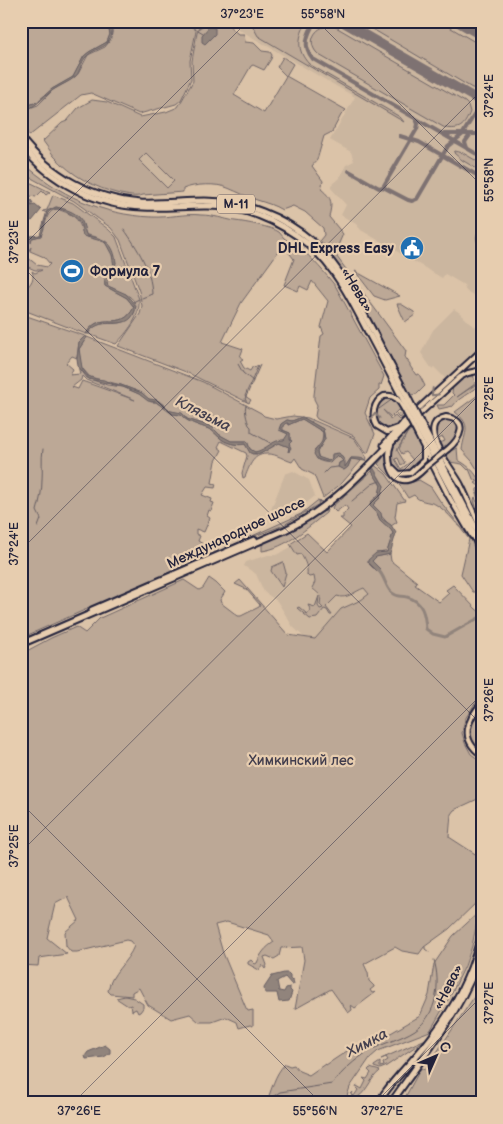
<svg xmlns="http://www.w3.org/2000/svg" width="503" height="1124" viewBox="0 0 503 1124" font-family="'Balsamiq Sans',sans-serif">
  <rect width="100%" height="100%" fill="#dbc3a8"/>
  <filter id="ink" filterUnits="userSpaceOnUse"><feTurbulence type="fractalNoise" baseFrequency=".02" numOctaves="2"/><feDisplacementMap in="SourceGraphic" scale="10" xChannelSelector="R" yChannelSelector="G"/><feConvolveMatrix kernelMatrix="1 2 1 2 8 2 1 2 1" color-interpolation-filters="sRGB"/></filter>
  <g filter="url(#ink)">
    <!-- built -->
    <g fill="#cbb69f">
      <polygon points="235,21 482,21 482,286 475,296 466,291 464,285 445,274 442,278 361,230 356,224 341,215 346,205 331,188 331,185 339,178 346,165 354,161 351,152 330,140 355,97 233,26"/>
      <polygon points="103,53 115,58 111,70 100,66"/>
      <polygon points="146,152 174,181 167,188 139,160"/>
      <polygon points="454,309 460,313 474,327 482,322 482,345 471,354 446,379 434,367 432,369 421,353 433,330"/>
      <polygon points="293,471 309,480 315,496 299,509 273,521 270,521 268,517 285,474"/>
      <polygon points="293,546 297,555 300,554 308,570 314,575 314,592 321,596 337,596 343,598 348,596 354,591 365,588 369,594 362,600 341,609 315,639 305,638 293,627 277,601 264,592 256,574 244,566 246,562 268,555 276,555"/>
    </g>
    <!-- green -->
    <g fill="#bca896" stroke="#6f6568" fill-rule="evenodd">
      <polygon points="21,21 107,21 110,35 107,42 89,52 84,56 73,77 52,89 37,102 21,108"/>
      <path d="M109 21H207L200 26 196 31 190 61 191 79 181 100 176 104 139 114 91 93 81 95 29 136 27 134C28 125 21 120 21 111L38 105 53 90 72 79 78 74 88 55 105 47 109 42 112 32Z"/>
      <path d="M212 21H228L227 24 238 34H244L245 42 254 43 262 51 270 52 272 55 271 59 264 70 253 65 251 66 234 95 264 113 286 76 277 67 283 57 293 64 286 76 346 110 341 115 332 132 324 136 317 160 312 166 323 181 321 189C333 199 332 203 329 217L343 234 336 250 337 257 406 351 405 357 410 364V366L416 375 419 374 425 386 417 394 411 395 353 286 320 240 324 235 323 228 305 212 293 206 282 210C274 205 266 203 257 200 247 197 238 192 228 188 217 183 194 184 183 189V192L143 195C135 198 128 195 120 194 95 188 72 176 54 156 50 151 47 146 43 141L62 123 67 121 78 108 92 100 107 102 140 117 166 112 178 107 193 81 192 61 197 32 199 28ZM146 153 174 181 167 188 139 160Z"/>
      <path d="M250 21H307C298 37 296 50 309 64L400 117 404 122 258 36Z"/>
      <polygon points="359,21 439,21 482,46 482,89 472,88"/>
      <path d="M327 26H334L465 102 468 105 470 112C464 127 460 130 445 128L319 55C307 45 312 29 327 26Z"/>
      <polygon points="455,151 463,153 482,164 482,172 462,160 454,153"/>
      <path d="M21 161C58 195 102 215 152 217 168 218 185 213 201 215 213 215 224 219 235 221 245 222 272 227 279 232 281 234 282 236 284 238 289 242 295 245 300 248 313 259 326 274 336 287L384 376 381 385H379V390L370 398 365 413 375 434 368 453H366L354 436 317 419 315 416 317 405 314 399V395L321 336 324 334 321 327 328 301 312 281 308 290 300 286 298 291 284 285 294 259 283 245 241 303 222 342 243 349 240 357 243 359 240 361 244 368 250 371 253 366 255 368 256 366H258L245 396 251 400 249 403 186 372 118 346 140 314 142 306 139 291 120 240 111 228 74 201 22 173Z"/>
      <polygon points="21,178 50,192 46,195 42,191 36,197 30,196 29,192 26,195 21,196"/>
      <path d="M53 195 73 203 108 229 116 237 139 299C141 317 127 332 116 344L88 334C100 314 118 332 132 316 139 308 135 298 125 294 123 293 121 293 118 292 114 289 113 287 108 287L106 273 116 263 109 244 96 237 87 235C85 233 85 230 84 228 81 215 68 210 56 207L46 213 43 211 47 210Z"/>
      <path d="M57 209C74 215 80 218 83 236 89 237 99 238 104 242 111 247 114 259 114 266L108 268 104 272 105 286 127 298 134 307C121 334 101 308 86 334L21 309V293C28 287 36 280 32 271L35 273 42 270H35L21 264V249L25 246 23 243 28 242 31 239V243L32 238C51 236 40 212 57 209ZM31 247 30 251 44 257 50 264 47 267 37 265 27 257V253Z"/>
      <polygon points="355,271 400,296 385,300 374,296"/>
      <polygon points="397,304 401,304 414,312 415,315 405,322"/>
      <path d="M21 314 85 336 79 342 77 358 72 356 66 363 73 369 70 375 80 374 78 366 87 378 107 385 123 387 139 394 151 402H156L172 414 181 415C188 423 199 425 209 429 214 431 215 434 219 437 225 443 237 446 245 444L252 454H260L279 443 289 447V452L290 447 289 444 292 441 290 440V433L283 430V425L286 423H288V425L302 419 323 432 322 443 314 451 318 460C330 465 329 461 337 455L343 461 339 463V467L344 470 348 467 351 459 361 460V461L342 483 323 498 314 475 302 469 295 458 292 462C285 460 276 454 269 454 253 453 250 465 245 477L243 478 242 473 247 456 246 453 221 441 218 447 222 450 216 461 212 483 216 484 215 488 207 487 202 495 212 499 211 502 214 503 211 511 209 510 207 516 210 518 204 532 196 529V534L200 536 198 541 208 547 202 552 185 560 187 565 21 638ZM82 376 86 380 135 400 82 381 78 389 72 387 81 380Z"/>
      <path d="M87 337 203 382 261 413 264 416 276 419 293 416 308 418 354 438 367 458 366 460 351 458 345 467C343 462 344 455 336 453L332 455V458L329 461 319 458 317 452 325 439 323 429 302 417 292 421 287 420 281 424 279 429 288 434 285 440C273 440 266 452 254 452L250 449 247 441H231L220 435 212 427 187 419 183 414 171 411 159 401 148 399 142 393 121 385 90 377 82 368 80 361 79 349Z"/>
      <polygon points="473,373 475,384 457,397 475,385 477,387 457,401 453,406 439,409 437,405 444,405 454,395 452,393 453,386 462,378"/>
      <path d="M482 392V477L472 461 462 450C464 432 473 426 455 412Z"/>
      <path d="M383 397H392L397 401 405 414 399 418 396 415 401 413 398 410 391 417 383 410 390 418V420L395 416 399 420 405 416 406 417C402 421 397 428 391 430 378 433 374 417 377 407 378 403 381 401 383 397Z"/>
      <path d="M446 418C465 424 459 436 448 447L445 445V449L442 451 438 443 445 441 443 437 436 440C434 427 433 423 446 418Z"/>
      <path d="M411 427 397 450 405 463 401 465 398 458 395 459 401 469 413 460 406 452 402 454 399 449 407 433 412 429 411 431 414 432 422 448 423 459 411 470 400 473C377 457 398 440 411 427Z"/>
      <path d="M457 448 458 460C475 469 485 483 481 503 480 511 479 515 481 523L474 500 475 497 477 502 479 501 476 494 480 493 477 492V489L479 488 482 490 479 486 475 483 478 481 476 479 474 481 469 469 468 470 462 464 450 462 444 454Z"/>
      <path d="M386 451C387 463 390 485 407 484 411 483 415 481 419 480L431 487 440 501 472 541 480 572 482 590 478 592H473L461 574 469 539C459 527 449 512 435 504 427 501 419 502 414 495L408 498 401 487 378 464 383 458 382 455Z"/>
      <path d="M373 464 386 474 405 501 397 503 395 517 397 522 391 526C384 520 379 513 373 505L380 498 384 486 372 465Z"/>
      <path d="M372 471 381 486 379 495 371 502 370 506 377 513 380 520 391 529 393 533 387 552 376 553 369 564 373 568 380 570 372 563 373 559 375 557 390 554 391 561 417 582 415 585 439 602 449 593 446 590 453 585 476 609 480 612H482V693L465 719 462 733 465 743 471 754 482 762V797L454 810 451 814 449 837 480 857 481 863 478 901 449 929 424 947 419 954 402 951 395 947 364 964 368 973 369 981 374 986V987L370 990 372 993 376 992 355 1008 351 1005 352 1010 348 1013 331 989 295 1009 304 960 302 947 281 948 279 956 274 959 267 956 264 957 267 965 265 969 262 965 259 970 248 964V962L251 960 255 964 257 963C261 953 265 948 274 942L269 935 227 922 215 925 223 953 246 1008 248 1011 253 1010V1026L250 1025 239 1028 237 1022 226 1017 212 1022H199L190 1014 171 1019 148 1005 139 988 132 992V996L111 994 108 991C110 974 128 962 134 946L130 941 126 940 77 952H71L66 946 65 932 79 920 68 897 55 904 47 938 67 954 39 958 38 966 21 965V654L51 638 76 627 85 633 100 618 184 580 199 590 203 588 209 578 216 583 225 592 220 600 221 603 238 616H241L259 607 260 605 246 589 235 584 240 580 288 635 315 639 341 609 361 600 369 594 364 588C355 591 347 600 337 596L326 607 332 615H330L327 610 324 609 317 618 310 619 297 608 299 607 307 614 311 611 308 605 315 607 319 596 318 606 320 609 323 608 320 605 321 596 312 588 315 582 314 576 309 577 307 575C308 567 305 562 301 554L297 555 290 544 307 533 327 552 351 527 340 518H343V514L348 509 345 505 336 512 332 508 333 506Z"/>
      <polygon points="317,501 322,502 318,502 319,504 284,525 239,542 301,514"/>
      <path d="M326 509 327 510 326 513C307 528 286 548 262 551V545L265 542 281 535 324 511 325 512Z"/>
      <polygon points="283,562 286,573 282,587 271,571 272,567"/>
      <path d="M482 705V752C462 735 470 723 482 705Z"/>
      <path d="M479 912 472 946 465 966 452 993 430 1031 378 1051 370 1058 350 1087 347 1096V1103H266C272 1090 274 1075 285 1064L290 1066 294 1065 299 1071 309 1075 325 1064 326 1065 356 1045H370L420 1016 429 995 434 964 453 936Z"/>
      <polygon points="482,985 482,1103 402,1103 421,1068 423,1068 425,1070"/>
      <polygon points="125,996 134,998 143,1004 143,1008 140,1012 138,1013 136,1009 132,1011 131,1005 128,1006 116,998"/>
      <polygon points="428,1038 385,1067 380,1069 374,1067 374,1066 380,1062 380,1067 384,1066 383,1063 388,1060 386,1057 381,1059"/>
      <path d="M370 1068 380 1071C369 1079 366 1096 353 1099L351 1094 353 1092 352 1094 354 1096 358 1090 356 1088 357 1086 362 1089 366 1081 363 1078 367 1079 371 1073 368 1070Z"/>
    </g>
    <!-- water -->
    <g fill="#91847c" stroke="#655d62">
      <path d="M107 21C110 24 112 26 112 31 112 49 97 46 87 56 81 61 81 70 76 76 70 82 60 85 53 90 42 98 36 108 21 111V108L37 102 52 89 73 77 84 56 89 52 107 42 110 34Z"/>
      <polygon points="209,27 215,28 215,34 205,44 202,42 202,35"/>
      <polygon points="26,200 31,200 33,203 31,206 35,205 41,210 32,221 21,216 21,202"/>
      <path d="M56 207C66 209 80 213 83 224 85 229 84 232 87 236 105 238 114 243 116 263L114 269 108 270 105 277 108 286 126 294 136 306C131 337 102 311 88 334H86C101 308 121 334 134 307L127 298 105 286 104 272 106 268 114 266 112 255 105 242 83 236C81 230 83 226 79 221 74 214 55 203 48 213 44 220 45 229 41 236L32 238 21 236V234L31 236 40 235 47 211Z"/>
      <path d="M85 336 87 337 79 349 82 368 88 376 96 379 104 380 109 383 121 385 142 393 149 399 157 400 171 411 182 413 187 419 212 427 220 435 231 441H247L250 449 255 452C266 450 273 439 284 440L288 434 279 430 281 424 287 420 292 421 302 417 323 429 325 439 317 452 318 457 329 461 332 458V454L339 453 345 461V467L351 458C368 457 369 462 377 475 379 479 382 482 384 486L380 498 373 505 381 513 382 519 391 525 396 533 390 554 376 557 372 561 381 570 378 572 368 562V560L376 553 387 552 393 533 391 530 380 520 377 513 370 506 371 502 379 495 381 485 373 473 371 466 365 461 351 459 348 467 344 470 338 467 339 463 343 461 337 455 330 463 317 459 314 454C317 444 325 444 323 432L302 419 288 425V423C284 423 282 426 282 430L290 433V440L292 441 289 444 291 448 288 452 289 447 279 443 260 454 250 453 245 444C237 446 225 443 219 437 215 434 214 431 209 429 199 425 188 423 181 415L173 414 156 402 148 401 139 394 123 387 89 379 78 366 77 358 79 342Z"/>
      <polygon points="284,973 288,973 290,975 290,979 293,980 294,984 292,985 285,977 277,981 279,991 284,992 286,988 290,987 290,990 292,992 289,1001 279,1002 277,993 265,993 264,988 272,976"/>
      <polygon points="105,1045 110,1049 110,1053 104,1057 86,1059 85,1056 88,1052"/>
    </g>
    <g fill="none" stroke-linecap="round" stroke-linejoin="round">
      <!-- stream -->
      <g stroke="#655d62" stroke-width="1">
        <polyline points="172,21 188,24 196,30"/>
        <polyline points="198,30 203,33"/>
        <polyline points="21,114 27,125 26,130"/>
        <path d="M124 229C138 249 151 269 152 294L142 298"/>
        <polyline points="133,302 139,299"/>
        <polyline points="238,364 243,373 253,381"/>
        <polyline points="247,402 245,399 260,365"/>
        <path d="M246 405C244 410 247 420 249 425L251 427V432L272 444"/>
        <polyline points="379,409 390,401"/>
        <polyline points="324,473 329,468 338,467"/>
        <polyline points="352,501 372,484 380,481"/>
        <path d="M38 527 41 519 37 511C40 500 42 491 42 480 43 469 41 460 43 449"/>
        <polyline points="425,947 425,949 429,952"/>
        <path d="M263 1103 280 1092 332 1084C344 1070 353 1061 369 1051 383 1043 401 1039 415 1030 437 1015 441 984 434 960"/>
      </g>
      <!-- river -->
      <g stroke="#91847c" stroke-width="3">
        <polyline points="106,281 105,274 112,268"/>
        <path d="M378 570C385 576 385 587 392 593 398 598 401 595 407 597 423 601 425 615 426 629L433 634 445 637 482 616"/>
        <polyline points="195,1103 200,1101 206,1103"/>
      </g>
      <!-- taxiway -->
      <g stroke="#7e7272" stroke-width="4">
        <path d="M315 21C307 35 302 46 313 59L482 157"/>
        <polyline points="345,21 347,24"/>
        <polyline points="444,134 482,134"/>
        <polyline points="400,136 419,142 482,178"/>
        <polyline points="467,148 465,142 470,135"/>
        <polyline points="349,171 379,188 383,187 417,129 418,124 416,119"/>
        <polyline points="383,187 408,200 412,201 417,199 448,146 462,135 482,102"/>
        <path d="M482 227C478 234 475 240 482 245"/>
      </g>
      <!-- runway -->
      <g stroke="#7e7272" stroke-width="9">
        <polyline points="341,21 482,102"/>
        <polyline points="456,21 482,36"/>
      </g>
      <!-- primary casing -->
      <g stroke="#22223b" stroke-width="8">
        <g id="primary">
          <polyline points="415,418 460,377 468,373 482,370"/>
          <polyline points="403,423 482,350"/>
          <path d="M398 428 387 432 377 426C371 416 373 402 384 396 397 394 400 402 406 413"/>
          <polyline points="414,428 447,493"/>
          <path d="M391 445C386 456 390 482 407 480 415 479 422 471 427 466"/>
          <path d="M448 449C460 439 470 420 446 417 413 424 453 469 461 485"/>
          <polyline points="393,468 399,474 410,473 424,460 424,449"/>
          <polyline points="462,487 482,531"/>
          <polyline points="448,495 472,536"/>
          <path d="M482 703C467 720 459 739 482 755"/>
        </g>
      </g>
      <!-- highway casing -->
      <g stroke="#22223b" stroke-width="9">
        <g id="highway">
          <path d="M21 138C50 176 93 199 141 203 162 204 184 201 205 201 244 201 283 216 313 242 339 265 355 298 372 329 385 355 399 380 412 406"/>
          <path d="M21 145C50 182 97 206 143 207 163 208 184 206 204 206 242 205 279 220 309 245 336 268 352 301 368 332 382 358 395 384 409 410"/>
          <polyline points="420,422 482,540"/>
          <polyline points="417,425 464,514 482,553"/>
          <polyline points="384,445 404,423"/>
          <polyline points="92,610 254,540"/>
          <path d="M21 644 285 530C337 505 372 462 412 421"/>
          <path d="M384 1094C398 1074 416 1058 431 1038 455 1007 474 969 482 931"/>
          <path d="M393 1100C426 1052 465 1007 482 949"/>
          <polyline points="378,1103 383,1096"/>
        </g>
      </g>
      <!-- primary -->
      <use href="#primary" stroke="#e7cdaf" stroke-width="4"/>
      <!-- highway -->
      <use href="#highway" stroke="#e7cdaf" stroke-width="5"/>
      <!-- primary-bridge casing -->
      <g stroke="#22223b" stroke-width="8" stroke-linecap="butt">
        <g id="primary-bridge">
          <polyline points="406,413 414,428"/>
          <polyline points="427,466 448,449"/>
        </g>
      </g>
      <!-- highway-bridge casing -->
      <g stroke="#22223b" stroke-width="9" stroke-linecap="butt">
        <g id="highway-bridge">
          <polyline points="412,406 420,422"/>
          <polyline points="409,410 417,425"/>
        </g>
      </g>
      <!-- primary-bridge -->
      <use href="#primary-bridge" stroke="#e7cdaf" stroke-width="4"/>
      <!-- highway-bridge -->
      <use href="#highway-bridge" stroke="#e7cdaf" stroke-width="5"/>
    </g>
    <!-- one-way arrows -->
    <defs><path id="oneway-chevron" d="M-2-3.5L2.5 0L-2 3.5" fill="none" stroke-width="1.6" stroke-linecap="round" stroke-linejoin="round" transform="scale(1.25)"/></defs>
    <g stroke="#847875">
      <use href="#oneway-chevron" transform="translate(434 393) rotate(136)"/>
      <use href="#oneway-chevron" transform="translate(375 416) rotate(-94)"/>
    </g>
  </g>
  <!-- ticks -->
  <path fill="none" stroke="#22223b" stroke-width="1" stroke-opacity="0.45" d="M317 21 482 186M21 248 248 21M21 265 482 725M21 550 482 90M21 803 321 1103M21 852 482 392M73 1103 482 694M375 1103 482 996"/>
  <!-- icons -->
  <defs>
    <g id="civic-disc" transform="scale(1.25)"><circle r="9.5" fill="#1f6fb2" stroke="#e7cdaf"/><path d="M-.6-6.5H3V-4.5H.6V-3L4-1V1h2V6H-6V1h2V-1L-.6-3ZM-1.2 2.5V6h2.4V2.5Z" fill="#fff"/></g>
    <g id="stadium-disc" transform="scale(1.25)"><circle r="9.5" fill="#1f6fb2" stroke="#e7cdaf"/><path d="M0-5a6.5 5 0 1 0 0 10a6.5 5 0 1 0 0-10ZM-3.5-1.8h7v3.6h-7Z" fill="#fff"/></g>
  </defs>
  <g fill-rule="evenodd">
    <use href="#civic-disc" x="412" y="248"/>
    <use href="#stadium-disc" x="72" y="271"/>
  </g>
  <g text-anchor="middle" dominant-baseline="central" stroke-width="4.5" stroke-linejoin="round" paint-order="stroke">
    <!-- shield labels -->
    <rect fill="#e7cdaf" stroke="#5d555e" stroke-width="1" x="217" y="194.5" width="38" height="19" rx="4"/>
    <g font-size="12" font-weight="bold" fill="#22223b">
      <text x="236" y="204">М-11</text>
    </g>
    <!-- poi labels -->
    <g font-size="14" font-weight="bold" fill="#22223b" stroke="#e7cdaf" text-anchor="end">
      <text x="394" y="248">DHL Express Easy</text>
      <text x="90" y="271" text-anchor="start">Формула 7</text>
    </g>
    <!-- street labels -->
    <g font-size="14" fill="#22223b" stroke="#e7cdaf">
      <text transform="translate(357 290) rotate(59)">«Нева»</text>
      <text transform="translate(236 533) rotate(-25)">Международное шоссе</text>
      <text transform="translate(448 987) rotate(-63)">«Нева»</text>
    </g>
    <!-- park labels -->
    <g font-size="14" fill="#413d4d" stroke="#e7cdaf">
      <text x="301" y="760">Химкинский лес</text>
    </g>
    <!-- water labels -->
    <g font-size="15" font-style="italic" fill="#433f4e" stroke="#e7cdaf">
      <text transform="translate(203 414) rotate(27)">Клязьма</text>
      <text transform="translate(367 1043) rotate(-28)">Химка</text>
    </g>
  </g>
  <!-- margin -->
  <rect width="503" height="1124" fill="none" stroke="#e7cdaf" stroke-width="55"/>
  <!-- north arrow -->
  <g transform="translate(436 1056) rotate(45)" stroke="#e7cdaf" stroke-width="4" paint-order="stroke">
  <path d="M0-4L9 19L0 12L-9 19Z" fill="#22223b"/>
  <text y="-8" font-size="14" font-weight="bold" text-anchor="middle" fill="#22223b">С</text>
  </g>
  <rect x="28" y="28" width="448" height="1068" fill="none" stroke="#22223b" stroke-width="2"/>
  <g font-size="12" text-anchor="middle" fill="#22223b">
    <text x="242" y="18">37°23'E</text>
    <text x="323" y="18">55°58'N</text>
    <text transform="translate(489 96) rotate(-90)" y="4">37°24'E</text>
    <text transform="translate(489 180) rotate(-90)" y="4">55°58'N</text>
    <text transform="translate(14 242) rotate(-90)" y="4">37°23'E</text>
    <text transform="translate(489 398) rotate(-90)" y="4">37°25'E</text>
    <text transform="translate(14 544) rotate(-90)" y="4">37°24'E</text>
    <text transform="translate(489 700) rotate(-90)" y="4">37°26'E</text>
    <text transform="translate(14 846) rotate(-90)" y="4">37°25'E</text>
    <text transform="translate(489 1003) rotate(-90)" y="4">37°27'E</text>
    <text x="79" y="1115">37°26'E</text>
    <text x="315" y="1115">55°56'N</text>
    <text x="382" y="1115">37°27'E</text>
  </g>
</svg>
